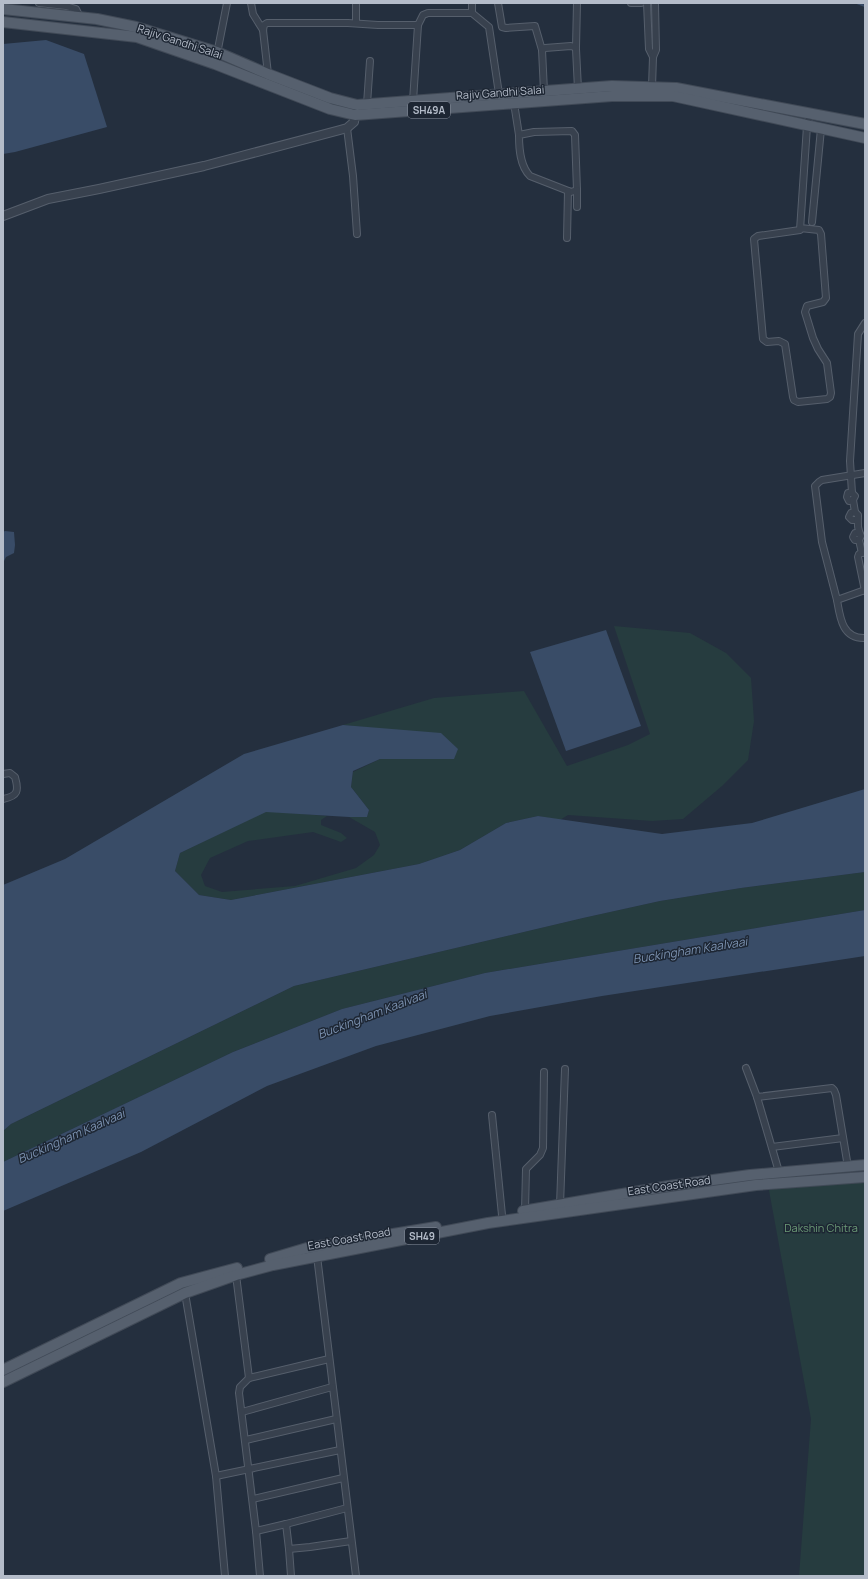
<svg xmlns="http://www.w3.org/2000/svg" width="868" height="1579" viewBox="0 0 868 1579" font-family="Manrope,sans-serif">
  <rect width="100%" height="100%" fill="#242f3e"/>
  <!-- green -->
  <g fill="#263c3f">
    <polygon points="614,626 690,633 726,653 751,678 754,721 748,760 722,786 683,819 652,821 568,815 560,820 538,816 506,823 460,850 419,864 231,900 199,895 175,871 180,853 266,811 327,816 321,820 321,825 341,833 347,838 341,842 313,832 248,841 210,858 201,875 205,886 222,892 295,886 356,868 374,855 380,845 375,832 349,817 367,817 369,810 351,787 353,772 380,759 454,758 384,729 343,725 434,698 524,691 567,766 628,745 650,734"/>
    <polygon points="865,872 865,910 485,973 342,1009 233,1052 3,1162 3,1131 11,1124 294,986 583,918 660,901 741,888"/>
    <polygon points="865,1179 865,1576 799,1576 811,1419 768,1185"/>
  </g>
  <!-- water -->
  <g fill="#394c67">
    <polygon points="46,40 84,54 107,127 15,152 3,154 3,44"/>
    <polygon points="5,531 14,532 15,545 14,553 6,557 3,563 3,532"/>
    <polygon points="606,630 641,726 566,751 530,652"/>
    <polygon points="343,725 441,733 458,749 454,759 380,759 353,771 351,787 369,810 367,817 349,817 266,812 180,853 175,871 199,895 231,900 419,864 460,850 506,823 538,816 662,834 752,823 865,789 865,872 741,888 660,901 583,918 294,986 11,1124 3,1131 3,885 65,859 244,754"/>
    <polygon points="865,910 865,956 602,996 490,1016 376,1046 267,1086 141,1152 3,1211 3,1162 233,1052 342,1009 485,973"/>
  </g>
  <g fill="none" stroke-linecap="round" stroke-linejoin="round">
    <!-- stream -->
    <polyline stroke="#394c67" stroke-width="2" points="857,3 865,6"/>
    <!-- minor casing -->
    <g stroke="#565f6c" stroke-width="8">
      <g id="minor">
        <polyline points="39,3 66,6 76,9 80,17"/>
        <polyline points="251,3 253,14 263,30"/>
        <polyline points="356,3 356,23"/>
        <polyline points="472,3 472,13"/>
        <polyline points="498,3 502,27 506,28 535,26 542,50"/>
        <polyline points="631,3 641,3"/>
        <polyline points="647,3 649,49 653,57"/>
        <polyline points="576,47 577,3"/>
        <polyline points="215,64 227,3"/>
        <polyline points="268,74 263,30 264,25 267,23 348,23 378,25 418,25 423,15 428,13 472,13 489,27 499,94"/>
        <polyline points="652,87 653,57 656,50 655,3"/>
        <polyline points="544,91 542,50 545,48 571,46 574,47 576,49 578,89"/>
        <polyline points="413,101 418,25"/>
        <polyline points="514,103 519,135"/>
        <polyline points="367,104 370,61"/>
        <polyline points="347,128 353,176 357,234"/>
        <path d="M572 131 575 135 577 190 571 192 530 176C520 166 519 149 519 135L534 132Z"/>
        <polyline points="577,190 577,207"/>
        <polyline points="812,222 821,129"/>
        <polyline points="800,228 819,230 821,234 826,298 823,302 807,306 805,312 813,338 818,349 827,363 831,393 830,397 827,399 798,402 794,400 793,397 785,344 779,341 767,342 763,339 754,239 758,236 800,230 807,126 810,113"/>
        <polyline points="567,238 568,191"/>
        <polyline points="852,493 848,493 847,497 849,501 853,500"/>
        <polyline points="855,512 851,513 849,517 852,520 857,520"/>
        <polyline points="859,533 855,533 853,537 855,540 859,540"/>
        <polyline points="865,552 859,554 858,557 865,591"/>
        <path d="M862 553 859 540 861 536C857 528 858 524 858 515L855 512 853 500 855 496 852 493 850 461 858 334 865 323"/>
        <path d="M865 590 837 600C840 617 842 639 865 638"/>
        <polyline points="837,600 822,542 815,486 819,482 822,480 865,473"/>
        <path d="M3 774 10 773 15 777C19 791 18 796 3 799"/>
        <polyline points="746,1068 757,1097 779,1172"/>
        <polyline points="757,1097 832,1088 834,1090 836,1095 848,1167"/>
        <polyline points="492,1115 502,1215"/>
        <polyline points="772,1147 843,1138"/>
        <polyline points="560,1205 565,1069"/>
        <polyline points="525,1211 526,1169 540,1155 543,1148 544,1072"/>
        <polyline points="317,1256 356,1576"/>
        <polyline points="236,1275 249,1378"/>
        <polyline points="185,1293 216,1476 225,1576"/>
        <polyline points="242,1412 332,1387"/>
        <polyline points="246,1440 336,1419"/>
        <polyline points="216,1476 340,1450"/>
        <polyline points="253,1499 343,1478"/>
        <polyline points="286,1524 289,1549 291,1576"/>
        <polyline points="256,1531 286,1524 347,1508"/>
        <polyline points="289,1549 310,1547 351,1541"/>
        <polyline points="260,1576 256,1531 239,1393 240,1387 249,1378 329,1359"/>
      </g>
    </g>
    <!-- tertiary casing -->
    <g stroke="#565f6c" stroke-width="10">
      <polyline id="tertiary" points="3,216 48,199 99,189 204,166 340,130 347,128 354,122 356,110"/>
    </g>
    <!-- primary casing -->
    <g stroke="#414a57" stroke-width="12">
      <g id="primary">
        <polyline points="3,9 97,19 136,27 217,52 268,74 330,98 357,105 612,86 676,88 865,124"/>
        <polyline points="3,22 137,37 215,64 330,109 355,115 612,96 673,96 865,138"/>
        <polyline points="523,1211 669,1186 750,1175 865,1165"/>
        <polyline points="270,1259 307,1248 436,1227"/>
        <polyline points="3,1370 181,1283 237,1268"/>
        <polyline points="3,1382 185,1293 236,1275 273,1265 488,1223 756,1185 865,1177"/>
      </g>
    </g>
    <!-- minor -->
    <use href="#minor" stroke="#38414e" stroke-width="6"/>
    <!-- tertiary -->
    <use href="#tertiary" stroke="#38414e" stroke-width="8"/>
    <!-- primary -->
    <use href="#primary" stroke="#56606e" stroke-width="10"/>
  </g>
  <g text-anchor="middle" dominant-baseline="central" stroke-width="3" stroke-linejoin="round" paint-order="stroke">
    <!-- shield labels -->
    <g fill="#1d2633" stroke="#878f9c" stroke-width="1">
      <rect x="408" y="102" width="42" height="16" rx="3"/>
      <rect x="405" y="1228" width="34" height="16" rx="3"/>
    </g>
    <g font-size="10" font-weight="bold" fill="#b4bcc9">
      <text x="429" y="110">SH49A</text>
      <text x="422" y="1236">SH49</text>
    </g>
    <!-- street labels -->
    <g font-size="11" fill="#b4bcc9" stroke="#1d2633">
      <text transform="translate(180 41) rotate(18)">Rajiv Gandhi Salai</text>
      <text transform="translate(500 92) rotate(-4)">Rajiv Gandhi Salai</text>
      <text transform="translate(669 1185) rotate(-8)">East Coast Road</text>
      <text transform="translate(349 1238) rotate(-10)">East Coast Road</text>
    </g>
    <!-- park labels -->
    <g font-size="11" fill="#6b9a76" stroke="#1d2633">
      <text x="821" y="1227">Dakshin Chitra</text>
    </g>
    <!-- water labels -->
    <g font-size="12" font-style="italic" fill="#7c92b1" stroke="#1d2633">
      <text transform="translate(690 950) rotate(-9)">Buckingham Kaalvaai</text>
      <text transform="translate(372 1014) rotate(-21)">Buckingham Kaalvaai</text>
      <text transform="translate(71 1136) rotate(-24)">Buckingham Kaalvaai</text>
    </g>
  </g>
  <!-- border -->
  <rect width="868" height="1579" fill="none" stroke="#b4bcc9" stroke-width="8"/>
</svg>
